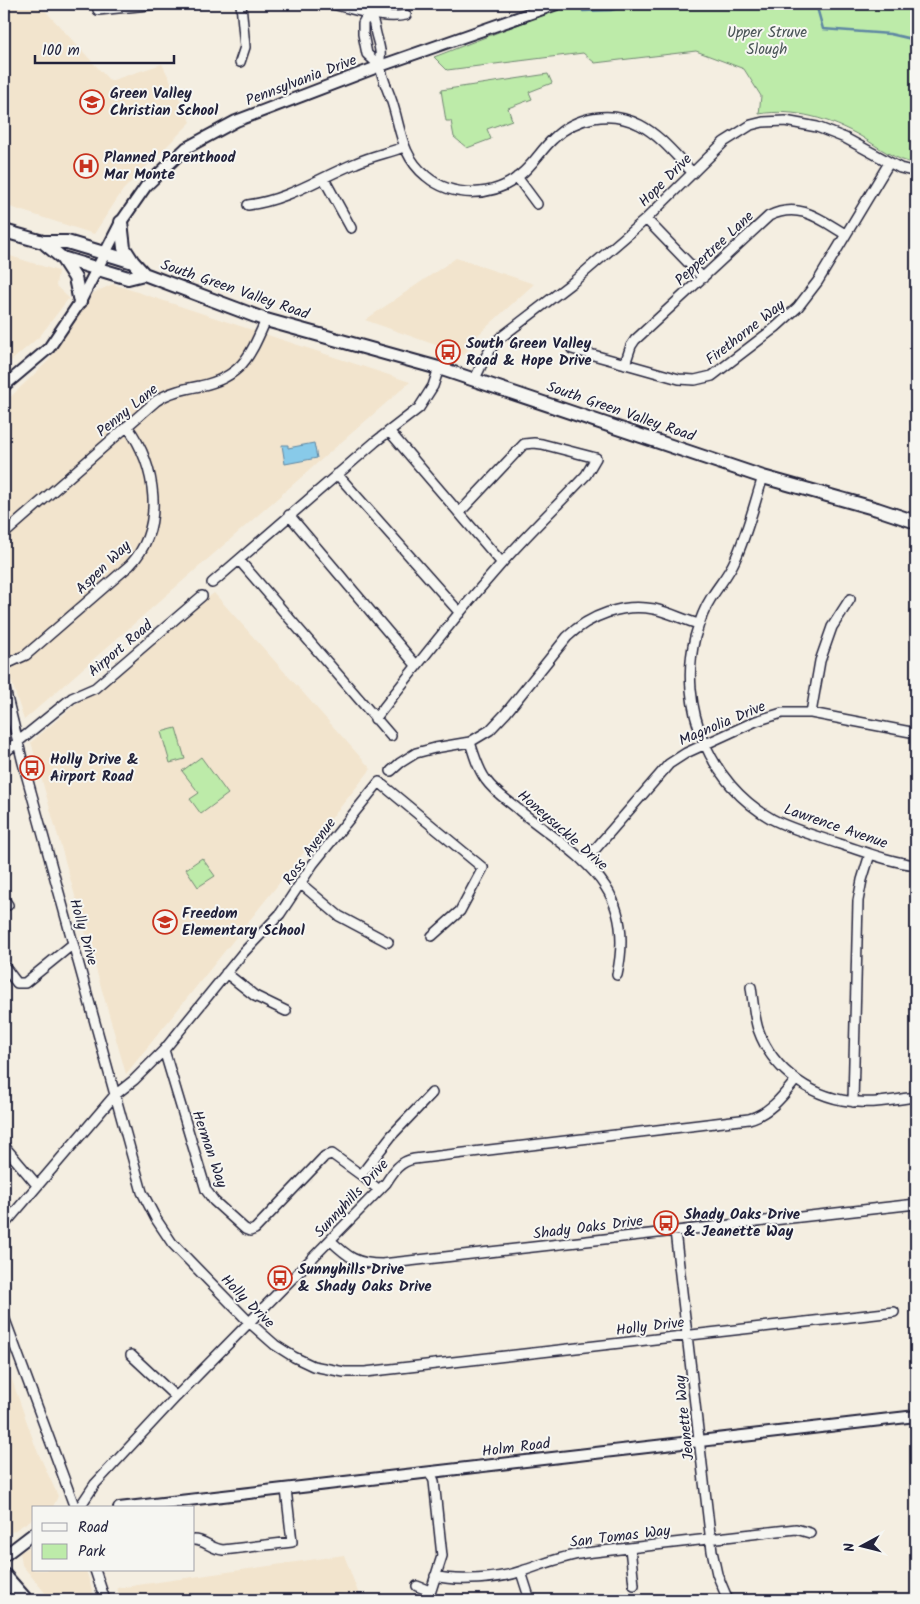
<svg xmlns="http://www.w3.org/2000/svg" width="920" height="1604" font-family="Kalam,sans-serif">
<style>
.built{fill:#f2e4cd}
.green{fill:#bdeba9;stroke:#708672}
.water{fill:#88cae9;stroke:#5f87a3}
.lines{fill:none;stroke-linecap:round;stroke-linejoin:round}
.stream{stroke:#5f87a3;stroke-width:2.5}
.minor-casing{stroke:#22223b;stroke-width:12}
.tertiary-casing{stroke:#22223b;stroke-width:14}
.secondary-casing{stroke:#22223b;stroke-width:16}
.primary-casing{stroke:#22223b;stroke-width:18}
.minor{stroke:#f6f6f2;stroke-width:9}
.tertiary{stroke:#f6f6f2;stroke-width:10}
.secondary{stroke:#f6f6f2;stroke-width:12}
.primary{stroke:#f6f6f2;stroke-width:14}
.labels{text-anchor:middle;stroke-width:4;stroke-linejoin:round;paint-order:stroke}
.park-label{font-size:15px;fill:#495456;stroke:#f6f6f2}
.street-label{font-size:15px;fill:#22223b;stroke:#f6f6f2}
.poi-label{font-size:15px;font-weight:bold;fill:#22223b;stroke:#f6f6f2;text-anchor:start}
</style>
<rect width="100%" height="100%" fill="#f4eee1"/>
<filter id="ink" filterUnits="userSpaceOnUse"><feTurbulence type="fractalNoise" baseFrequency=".02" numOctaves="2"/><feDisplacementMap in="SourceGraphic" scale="10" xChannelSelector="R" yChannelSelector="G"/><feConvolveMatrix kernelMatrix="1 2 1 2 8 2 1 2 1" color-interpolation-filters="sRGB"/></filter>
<g filter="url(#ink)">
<path class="built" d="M4,4h35l71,77 52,-17 29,58 -68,68 -29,44 -90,-29z
M4,254l54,17 -2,15 13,12 -29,38 -36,31z
M456,258l78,26 -55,50 -15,21 -99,-35z
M113,284l297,98 -386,338 -20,-62v-255l45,-43 42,-66z
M214,593l157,176 -245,305 -95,-332 64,-54z
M4,1357l32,91 22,48 -5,11 -19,1v10l-30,19z
M34,1545v25h52l9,30h-44l-29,-35 -2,-13z
M344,1555l17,45h-240l-4,-12z"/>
<path class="green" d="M571,4h345v160c-20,-4 -37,-16 -54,-27 -31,-18 -68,-29 -103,-23l2,-18 -17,-27 -48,-18 -101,12 -12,-10 -136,17 -13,-13z
M548,74l4,9 -23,9 3,7 -24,9 4,12 -25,9 4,10 -24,9 -13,-11 -3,-16h-5l-5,-31z
M176,728l9,31 -15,4 -9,-31z
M201,757l27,37 -27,20 -11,-15 9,-6 -17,-22z
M202,858l13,18 -17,11 -12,-18z"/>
<path class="water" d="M314,443l3,15 -32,6 -3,-19h6v3z"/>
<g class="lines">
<path class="stream" d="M723,4l18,4 3,-4
M816,4l7,25 67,5 26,6
M583,11l28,-1 24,-6h15"/>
<g class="minor-casing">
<path id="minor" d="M332,4c23,5 50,16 74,11
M98,10l61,-6
M369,12l-6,11v11l4,20 13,12
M368,16c2,2 4,3 5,6 1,1 1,5 2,7 1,7 4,14 5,22 1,5 -1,10 0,15 2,12 8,24 12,36 9,27 9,54 34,74 26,22 68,22 94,-1 13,-10 21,-25 33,-36 23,-23 58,-29 87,-14 21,11 37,32 53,48
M240,62l5,-15 -4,-43
M517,177l20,27
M324,179l27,49
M248,205c40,-5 71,-27 108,-42 15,-7 32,-10 48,-16
M646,219l57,59
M572,349l107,30 16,1 17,-4 64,-49 22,-20 20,-26 71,-118
M625,364l6,-18 4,-6 134,-124c30,-15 51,3 76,18
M475,379c7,-16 13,-29 25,-41l73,-56 73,-63 78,-77 27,-17 12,-3 22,-1 32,6 28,11 55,30 16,4
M389,431l113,132
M337,474l123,139
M763,477c-9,28 -16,57 -28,83 -6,14 -16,25 -24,38 -8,12 -12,25 -16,39 -17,69 14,147 77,182 21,11 45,17 68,25 25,8 50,18 76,21
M289,515l127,150
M4,534l152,-133c13,-9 28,-12 44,-15 42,-9 50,-30 66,-66
M239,560l152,176
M212,583l163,-141 44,-34 14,-22 6,-18
M4,665l22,-10 104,-90c36,-38 26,-99 -3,-139
M4,685l19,78 119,429 14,27 16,24 78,80 25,22 19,12 19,9 31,6h21l529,-60
M811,713l9,-52 12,-34 18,-28
M375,719c41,-53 82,-105 126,-155 27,-31 57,-59 85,-89l10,-17 -54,-14 -8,-1 -10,1 -65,69
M470,742c4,13 8,27 16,38 9,13 23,21 34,31 61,48 117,75 97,164
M4,753l68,-55 23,-10 107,-92
M391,771l9,-8 16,-10 19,-5 35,-6 20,-12 16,-17 61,-76c23,-22 56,-34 87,-28 15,3 30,11 45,15
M584,862l85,-98 17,-11 70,-32 26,-8h29l105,20
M300,883l39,33 49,26
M4,899l4,6
M4,966l13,17h8l48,-39
M226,973l29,23 31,15
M751,987c2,14 3,29 7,42 15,43 57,71 101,73 19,2 38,-3 57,-5
M164,1050l78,-96 38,-40 33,-50 66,-82 104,86 -23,43 -28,25
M853,1102l5,-201 4,-21 8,-26
M4,1146l33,39
M361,1175l31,-40 40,-42
M4,1225l111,-130 19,-15 30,-30 42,140 8,11 31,28 5,2 5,-2 70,-73 7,-2 29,21 18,15
M675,1231l37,320 5,23 11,26
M330,1240c18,17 26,24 52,24l534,-60
M4,1317l71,191
M131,1355l45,42
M79,1508l16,-24 81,-87 210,-214c7,-11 14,-22 28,-24l335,-40c21,-6 33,-22 47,-39
M194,1540c11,0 17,9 29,10l69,-8 -6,-53
M630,1548l4,37
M95,1570l10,30
M521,1572l9,28
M435,1576c22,6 65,3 87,-5 22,-7 41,-15 63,-18l211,-24 14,4
M417,1586l13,5
M428,1600l14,-44 -8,-75 -4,-9"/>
</g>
<g class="tertiary-casing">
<path id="tertiary" d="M4,386l45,-38 31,-46 41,-80 25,-36 40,-38 50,-27 144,-55 177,-62
M119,1508l797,-92
M4,1556l30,-23"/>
</g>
<g class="secondary-casing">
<path id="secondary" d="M121,222l3,26 9,14
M4,231l39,11h24l50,15 16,5 11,12 122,46 176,49 321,108 114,32 39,13
M43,242l19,16 66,20 16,-4
M62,258l13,20 5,24"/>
</g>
<g class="primary-casing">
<path id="primary" d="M4,1576l21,24"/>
</g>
<use href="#minor" class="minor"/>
<use href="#tertiary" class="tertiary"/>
<use href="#secondary" class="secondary"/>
<use href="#primary" class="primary"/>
</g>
</g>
<defs>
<g id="school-ring" transform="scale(1.25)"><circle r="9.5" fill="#f6f6f2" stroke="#c8321e" stroke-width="1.5"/><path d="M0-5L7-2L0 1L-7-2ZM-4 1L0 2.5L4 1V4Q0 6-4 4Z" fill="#c8321e"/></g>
<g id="hospital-ring" transform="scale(1.25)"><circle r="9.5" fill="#f6f6f2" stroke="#c8321e" stroke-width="1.5"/><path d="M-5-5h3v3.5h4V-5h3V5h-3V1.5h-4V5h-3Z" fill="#c8321e"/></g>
<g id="bus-ring" transform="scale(1.25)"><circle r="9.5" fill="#f6f6f2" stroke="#c8321e" stroke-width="1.5"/><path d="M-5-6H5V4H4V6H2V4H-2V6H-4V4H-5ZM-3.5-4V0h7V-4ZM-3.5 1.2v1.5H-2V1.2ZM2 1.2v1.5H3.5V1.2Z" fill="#c8321e"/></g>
</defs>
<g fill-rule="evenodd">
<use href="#school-ring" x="92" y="102"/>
<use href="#hospital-ring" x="86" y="166"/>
<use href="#bus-ring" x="448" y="352"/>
<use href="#bus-ring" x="32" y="768"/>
<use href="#school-ring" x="165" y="922"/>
<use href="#bus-ring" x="666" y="1223"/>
<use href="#bus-ring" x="280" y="1278"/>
</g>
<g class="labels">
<g class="park-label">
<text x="767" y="37">Upper Struve<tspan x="767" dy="17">Slough</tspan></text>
</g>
<g class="street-label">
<text transform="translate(301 80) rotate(-21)" y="5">Pennsylvania Drive</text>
<text transform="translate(665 180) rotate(-45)" y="5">Hope Drive</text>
<text transform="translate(714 248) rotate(-43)" y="5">Peppertree Lane</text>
<text transform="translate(235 289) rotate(19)" y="5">South Green Valley Road</text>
<text transform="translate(745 332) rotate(-38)" y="5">Firethorne Way</text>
<text transform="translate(127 410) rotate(-39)" y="5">Penny Lane</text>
<text transform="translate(621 411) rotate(19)" y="5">South Green Valley Road</text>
<text transform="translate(103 567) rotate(-44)" y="5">Aspen Way</text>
<text transform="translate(120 648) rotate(-40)" y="5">Airport Road</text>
<text transform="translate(722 723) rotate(-23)" y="5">Magnolia Drive</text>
<text transform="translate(836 826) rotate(19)" y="5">Lawrence Avenue</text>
<text transform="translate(563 830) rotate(41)" y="5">Honeysuckle Drive</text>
<text transform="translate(309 851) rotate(-54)" y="5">Ross Avenue</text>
<text transform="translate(84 932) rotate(74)" y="5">Holly Drive</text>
<text transform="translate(210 1149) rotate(71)" y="5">Herman Way</text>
<text transform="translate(351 1198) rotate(-47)" y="5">Sunnyhills Drive</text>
<text transform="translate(588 1227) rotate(-7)" y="5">Shady Oaks Drive</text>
<text transform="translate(248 1301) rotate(45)" y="5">Holly Drive</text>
<text transform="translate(650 1326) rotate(-7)" y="5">Holly Drive</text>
<text transform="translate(684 1418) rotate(-96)" y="5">Jeanette Way</text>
<text transform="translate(516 1447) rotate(-7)" y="5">Holm Road</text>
<text transform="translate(620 1536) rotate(-7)" y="5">San Tomas Way</text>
</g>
<g class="poi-label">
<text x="110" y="98">Green Valley<tspan x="110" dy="17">Christian School</tspan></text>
<text x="104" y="162">Planned Parenthood<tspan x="104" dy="17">Mar Monte</tspan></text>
<text x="466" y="348">South Green Valley<tspan x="466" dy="17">Road &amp; Hope Drive</tspan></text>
<text x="50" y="764">Holly Drive &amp;<tspan x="50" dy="17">Airport Road</tspan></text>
<text x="182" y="918">Freedom<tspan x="182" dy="17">Elementary School</tspan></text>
<text x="684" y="1219">Shady Oaks Drive<tspan x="684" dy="17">&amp; Jeanette Way</tspan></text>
<text x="298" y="1274">Sunnyhills Drive<tspan x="298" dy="17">&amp; Shady Oaks Drive</tspan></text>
</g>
</g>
<rect width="920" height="1604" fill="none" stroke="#f6f6f2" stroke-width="20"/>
<rect x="10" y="10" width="900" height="1584" fill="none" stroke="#22223b" stroke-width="2" filter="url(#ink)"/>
<rect x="32" y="1506" width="162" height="65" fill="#f6f6f2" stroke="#a1a1a9"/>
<rect x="42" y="1523" width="25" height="8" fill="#f6f6f2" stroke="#a1a1a9"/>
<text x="78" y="1532" font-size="15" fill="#22223b">Road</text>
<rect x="42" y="1544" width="25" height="15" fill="#bdeba9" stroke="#a1a1a9"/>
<text x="78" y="1556" font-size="15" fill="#22223b">Park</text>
<g transform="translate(862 1546) rotate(263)" stroke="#f6f6f2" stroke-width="4" paint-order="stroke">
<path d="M0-4L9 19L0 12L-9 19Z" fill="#22223b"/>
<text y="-8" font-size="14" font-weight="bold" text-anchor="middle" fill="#22223b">N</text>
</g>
<path d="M35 55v8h139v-8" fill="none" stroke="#22223b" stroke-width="2.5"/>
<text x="42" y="55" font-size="15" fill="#22223b" stroke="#f6f6f2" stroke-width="4" paint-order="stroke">100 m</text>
</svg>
